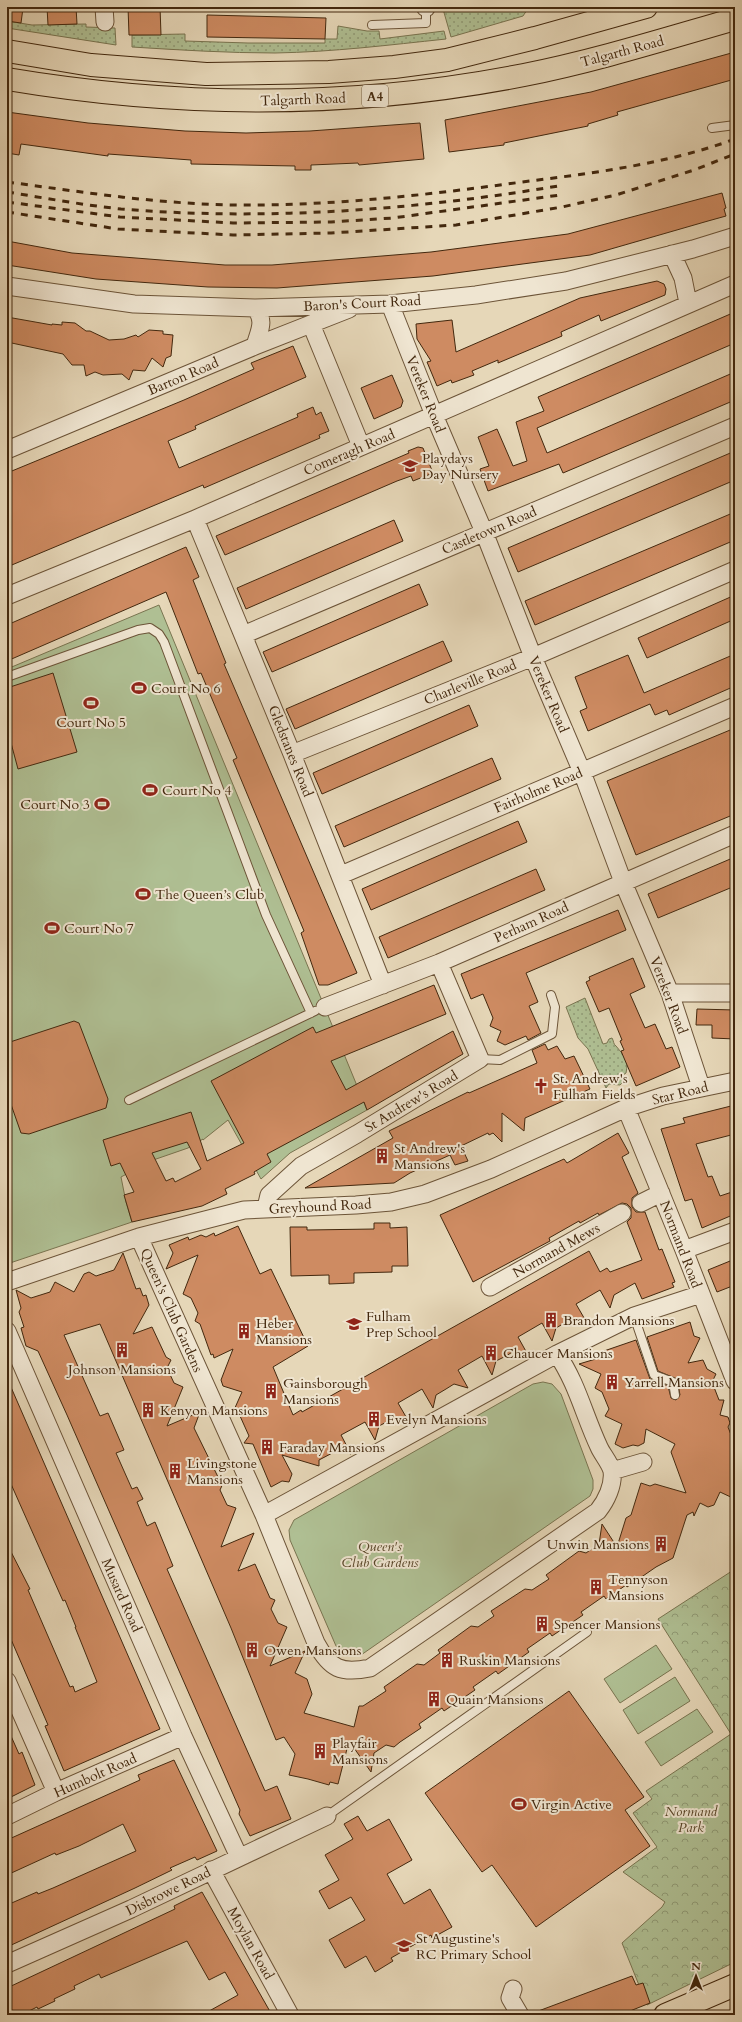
<svg xmlns="http://www.w3.org/2000/svg" width="742" height="2022" font-family="Cardo,serif">
<style>
.grass{fill:url(#grass-dots);stroke:#797450}
.forest{fill:url(#forest-crowns);stroke:#797450}
.garden{fill:#afbf93;stroke:#797450}
.building{fill:#ce8b62;stroke:#43280e;fill-rule:evenodd}
.lines{fill:none;stroke-linecap:round;stroke-linejoin:round}
.service-casing{stroke:#6c5438;stroke-width:10}
.minor-casing{stroke:#6c5438;stroke-width:19}
.primary-casing{stroke:#43280e;stroke-width:24}
.trunk-casing{stroke:#43280e;stroke-width:24}
.service{stroke:#efe5d1;stroke-width:8}
.minor{stroke:#efe5d1;stroke-width:17}
.primary{stroke:#e6d7b8;stroke-width:22}
.trunk{stroke:#e6d7b8;stroke-width:22}
.rail{stroke:#43280e;stroke-width:3;stroke-dasharray:7 7;stroke-linecap:butt}
.labels{text-anchor:middle;stroke-width:4;stroke-linejoin:round;paint-order:stroke}
.shield{fill:#efe5d1;stroke:#776148;stroke-width:1}
.shield-label{font-size:13px;font-weight:bold;fill:#43280e}
.street-label{font-size:14px;fill:#43280e;stroke:#efe5d1}
.poi-label{font-size:14px;fill:#43280e;stroke:#efe5d1;text-anchor:start}
.park-label{font-size:14px;font-style:italic;fill:#594629;stroke:#efe5d1}
</style>
<defs>
<pattern id="grass-dots" width="8" height="8" patternUnits="userSpaceOnUse"><rect width="8" height="8" fill="#afbf93"/><path d="M2 2h.1M6 6h.1" fill="none" stroke="#909b76" stroke-width="1.8" stroke-linecap="round"/></pattern>
<pattern id="forest-crowns" width="20" height="18" patternUnits="userSpaceOnUse"><rect width="20" height="18" fill="#afbf93"/><path d="M2 6a3 3 0 1 1 6 0M12 15a3 3 0 1 1 6 0" fill="none" stroke="#909b76"/></pattern>
</defs>
<rect width="100%" height="100%" fill="#e6d7b8"/>
<filter id="stains"><feTurbulence type="fractalNoise" baseFrequency=".005" numOctaves="4"/><feColorMatrix values="0 0 0 0 .2 0 0 0 0 .09 0 0 0 0 .02 0 0 0 .5 -.17"/></filter>
<radialGradient id="worn" r=".72"><stop offset=".6" stop-color="#630" stop-opacity="0"/><stop offset="1" stop-color="#630" stop-opacity=".3"/></radialGradient>
<path class="grass" d="M450,7h79l-6,9 -72,21 -8,-28z
M7,21l25,4 54,-1v3l29,1 1,17 -109,-17z
M338,26l29,5h12l1,8 64,-8 2,8c-57,6 -113,13 -171,14 -47,0 -95,-3 -143,-6v-12l53,-1v7l63,2h77v-4h12z
M585,998l18,46 4,-1 2,-4 3,-1c2,3 1,6 4,8 9,11 13,13 10,27l-3,2v7l-3,3 -11,-1 -3,4 -18,-39 -10,-11 -12,-31z"/>
<path class="forest" d="M735,1569v393l-88,43 -25,-62 40,-36 3,-5 -42,-30 34,-25 -24,-34 19,-14 -6,-8 85,-57 -73,-115z"/>
<path class="garden" d="M159,605l208,505 -77,43 -29,26 -33,-59 -25,20v-1l-15,9 -55,19 1,3 -13,7 5,25 6,20 -125,42v-595z
M543,1382l9,2 9,10 32,86v9l-3,7 -229,159c-11,3 -18,0 -25,-9l-46,-106 -1,-10 5,-10 239,-136z
M656,1645l16,24 -52,34 -16,-24z
M675,1677l15,24 -52,33 -15,-24z
M697,1709l16,23 -52,34 -16,-24z"/>
<path class="building" d="M7,7l16,1 -2,15 -14,-2z
M47,7h29l1,17 -29,1z
M128,7h32l1,28h-32z
M207,15l119,3 -1,21 -118,-2z
M735,52v27l-118,33 1,3 -30,9v2l-84,17v2l-55,7 -4,-32 146,-28z
M7,112l81,11 97,8 61,2 64,-2 110,-8 4,36 -65,6 -1,-2 -47,2v5h-16v-4l-104,-2v-4l-83,-6v2l-87,-12 -2,11 -12,-2z
M722,193l4,15 -2,1 2,7 -18,5 -118,34 -157,21 -156,12 -69,-1 -112,-8 -89,-14v-24l65,12 153,12h47l159,-13 137,-18z
M657,281l7,3 2,5 -1,6 -64,26 -2,-6 -38,17 1,4 -64,27v-3l-26,11 2,4 -22,8 -1,-3 -14,6 -10,-24 4,-1 -14,-22 -1,-15 36,-4 4,32 124,-54z
M735,312v31l-198,85 10,25 188,-81v28l-172,73 -4,-9 -71,27 -8,-22 9,-3 -11,-29 19,-8 16,37 14,-5 -11,-39 28,-11 -6,-14z
M7,317l45,8v-1l10,1v-3l13,1 11,8h4l19,9 15,-1 12,-4 2,2 11,-7 14,1v3l10,1 -2,21 -5,2 -3,9 -11,-9 -7,13 -12,-1 -4,10 -7,-6 -19,1 -8,-3 -9,4 -2,-11h-12l-9,-11 -56,-12z
M293,346l13,31 -111,49 1,3 -28,12 11,27 119,-51 -1,-3 16,-7 3,8 5,-3 8,19 -10,4 1,3 -116,50 -1,-3 -196,82v-94l177,-73 70,-31 -3,-6z
M392,375l11,26 -2,6 -27,12 -13,-31z
M418,447l5,1 10,25 -20,8 -2,-5 -14,5 -172,74 -9,-19 193,-83 -1,-2z
M735,451v29l-217,92 -10,-24z
M735,512v28l-200,85 -10,-24z
M394,520l9,21 -157,68 -9,-21z
M186,547l13,30 -6,3 33,83 -2,1 133,309 -29,12h-9l-18,-52 3,-2 -71,-171 4,-2 -36,-85 -3,1 -32,-82 -159,69v-36z
M419,584l9,21 -156,67 -9,-20z
M735,595v24l-88,39 -9,-20z
M443,641l9,20 -157,68 -9,-20z
M735,654v32l-66,29 -2,-5 -12,5 -5,-11 -62,27 -8,-20 7,-3 -12,-31 53,-22 16,38z
M53,673l24,79 -59,17 -11,-41v-40z
M469,705l9,21 -156,68 -9,-21z
M735,728v86l-99,41 -29,-74z
M492,758l9,21 -157,68 -9,-21z
M518,821l9,21 -156,68 -9,-21z
M735,857v29l-77,32 -10,-24z
M536,869l9,21 -157,68 -9,-21z
M618,910l8,20 -100,43 12,29 -9,4 12,27 -13,7 -2,-4 -21,9 -8,-4 4,-10 -11,-5 3,-8 -10,-24 -12,5 -10,-25z
M633,958l12,29 -15,7 15,34 10,-4 11,25 6,-2 8,20 -44,19 -15,-35 3,-1 -4,-9 2,-1 -13,-32 -10,4 -13,-30 4,-2 -1,-3z
M434,985l12,29 -115,47 15,29 107,-59 10,23 -96,56 -3,-8 -97,52 4,8 -17,10 1,2 -30,15 2,5 -25,12 -70,16 -8,-27 10,-3 -14,-29 -9,3 -8,-26 88,-28 16,49 37,-18 -33,-62 102,-54 3,6zM187,1142l14,27 -26,13 -2,-4 -7,3 -14,-28z
M697,1009l38,1v29l-23,-1v-13h-16z
M74,1021l5,2 29,76 -2,9 -77,26 -8,-1 -14,-40v-50z
M545,1044l3,6 9,-4 8,13 9,-3 16,33 -65,29 -1,13 -22,-18v29l-9,-9 -4,2 -1,-2 -27,13 7,15 -13,4 -5,-10 -40,18 -16,10 -89,5 88,-50 -4,-7 79,-39 1,1 68,-30 -5,-13z
M735,1105v29l-39,10 12,33 4,-1 8,20 15,-5v23l-33,14 -10,-29 -7,2 -24,-72 24,-6 -2,-5z
M618,1133l11,20 -7,4 16,36 -6,5v9l4,5h9l14,38 3,-1 13,33 -3,1 2,4 -32,12 -7,-16 -21,12 -4,13 -10,-18 -24,14 11,19 -14,-5 -17,10 -4,13 -10,-18 -24,14 10,18 -14,-4 -8,5 -10,5 -4,14 -10,-19 -24,14 10,18 -14,-4 -8,5 -10,6 -3,13 -11,-19 -24,14 11,19 -15,-4 -15,8 -4,14 -10,-18 -24,13 10,19 -13,-4 -19,10v6l-37,-11 10,19 -3,8 -7,-1 -11,6 -18,-43 -9,-1 5,-7 -9,-20 -4,-1 -2,-5 8,-18 -19,-6 -2,-6 12,-31 -19,9 -1,-4 -2,1 -11,-31 -5,-3 3,-8 -7,-15 -8,-4 15,-39 -32,14 7,-16 -4,-8 19,-8 1,3 12,-5 5,2 8,-4 1,3 23,-10 22,48 11,-5 37,77 -35,21 20,48 8,-5 1,2 287,-161 11,21 7,-4 3,4 32,-12 -15,-38 4,-4v-10l-4,-4 -5,-1 -23,12 -1,-2 -18,10 -1,-2 -30,17 1,3 -77,41 -33,-67 124,-56 3,4z
M374,1223h16v5l17,-1 1,39h-16v6l-38,1v10l-25,1v-9l-38,1 -1,-49h17v3l67,-1z
M123,1253l13,36 4,-1 3,8 3,-1 3,10 -16,29 19,-7 14,30 5,3 -4,8 7,15 9,4 -16,39 33,-14 -6,16 25,51 5,2 -4,9 7,15 9,3 -15,39 33,-14 -16,38 17,-7 15,34 5,2 -4,9 7,14 9,4 -17,39 35,-15 -10,22 12,6 5,15 -8,19 50,14 5,-21h4l23,-15 -2,-4 33,-23 7,1 16,-12 -2,-3 33,-24 7,1 16,-11 -3,-5 34,-22 7,1 17,-11 -3,-4 33,-24 7,2 13,-9 3,-20 15,23 9,-29 5,-3 10,-32 9,3 5,-2 31,9 -15,-41 4,-8 -29,-15 -2,14 -6,3 -5,-1 -10,3 -8,-4 7,-20 -17,-8 4,-7 -7,-17 -7,-4 6,-14 -22,-10 20,-6 2,-6 35,-12 14,39 18,7 3,12 5,2 4,-5 -3,-16 -19,-8 -11,-34 43,-15 4,14 6,2 -12,25 15,-3 4,9 9,5 -4,8 7,18h5l-4,15 8,2 2,6 -2,4 7,18v54l-15,-7 -6,13 -6,2 -8,-4 -6,13 -1,-4 -6,3 -14,43 -17,9 -29,20 -1,-2 -20,14 -2,-3 -23,16 2,3 -31,21 -2,-3 -23,16 2,3 -31,22 -2,-3 -23,16 2,3 -31,21 -2,-3 -23,16 2,4 -21,14 -6,5 -8,-2 -12,8 -3,19 -22,-31 -11,43 -8,-2 -1,3 -21,-6 -19,-4 6,-21 -11,-17 -8,3 -45,-112 -131,-304 -36,11 36,81 8,-3 16,37 -8,3 16,36 5,-2 6,12 -6,3 10,24 8,-4 18,44 -6,3 98,222 12,-5 14,33 -41,17 -11,-22 1,-4 -173,-395 -29,-64 -12,-5 -5,-18 3,-1 -5,-15 2,-4 -5,-18 15,8 19,-6 5,-10 19,10 10,-18 5,-2 7,4 18,-6z
M735,1259v26l-18,7 -9,-22z
M7,1378l153,351 -96,42 -19,-45 3,-1 -41,-95v-86l23,45 -2,1 42,97 3,-1 2,6 22,-10 -22,-55h1l-11,-27 -2,1 -56,-126z
M569,1691l75,106 -19,13 25,36 -114,81 -44,-62 -10,7 -57,-79z
M7,1727l12,27 3,-2 13,33 -28,14z
M174,1760l43,91 -20,9 -2,-3 -25,11 2,2 -37,18 -128,59v-42l30,-13 1,2 15,-6 83,-37 -13,-27 -44,22 -23,9 -1,-2 -48,22v-35l133,-60 -2,-5z
M358,1816l9,15 22,-12 23,41 -25,14 17,30 26,-15 22,38 -20,11 -1,-3 -40,23 2,3 -18,11 -9,-16 -21,12 -16,-28 36,-20 -14,-23 -22,12 -10,-18 20,-11 -14,-25 28,-16 -9,-15z
M202,1892l70,123h-70l36,-20 -13,-23 -16,8 -22,-39 -86,37 -2,-4 -25,12 1,3 -21,10 1,2 -17,8 -1,-2 -16,8h-7l-3,-7 -4,2v-22l168,-79 -1,-3z
M632,1976l4,9 7,-2 7,20 -30,12h-87v-2z"/>
<g class="lines">
<g class="service-casing">
<path id="service" d="M372,25l54,-2v-15
M712,128l23,-3
M7,677l131,-47 12,-2 9,6 5,8 102,273 45,98
M480,1059l20,1 52,-26 3,-27 -4,-12
M129,1100l186,-89
M634,1316l20,59 19,7 2,13
M327,1816l260,-184"/>
</g>
<g class="minor-casing">
<path id="minor" d="M104,7l1,15
M425,7l1,1
M672,254l11,24 5,25
M7,286l127,18 121,4 135,-4 86,-9 90,-14 127,-32 42,-13
M390,304l44,111 50,117 49,125 49,115 41,110 47,111 31,94
M255,308c11,13 4,23 0,38
M311,324l50,122
M7,450l248,-104 94,-37
M195,519l97,235 91,231
M7,596l188,-77 540,-235
M243,635l492,-209
M292,754l241,-97 202,-87
M341,875l394,-169
M670,993h65
M325,1007l114,-44 296,-129
M626,1108l58,142 51,131
M641,1203l20,-10
M266,1208l3,-13 32,-29 56,-32 123,-75 -41,-96
M139,1237l125,278 52,128c14,26 25,31 54,25l228,-157c8,-10 16,-26 14,-40 -2,-8 -10,-17 -13,-24 -15,-32 -22,-64 -42,-93l77,-38 67,-22
M684,1250l51,-19
M7,1282l132,-45 105,-27 112,-5 35,-3 34,-8 66,-25 135,-61 37,-12 72,-15
M490,1287l132,-74
M7,1331l176,405 56,121
M612,1471l31,-9
M264,1515l293,-161
M7,1681l49,111
M7,1816l49,-24 127,-56
M211,1870l79,145
M7,1964l124,-55 196,-93
M513,1989l-3,9 10,17"/>
</g>
<g class="primary-casing">
<path id="primary" d="M665,2015l70,-30"/>
</g>
<g class="trunk-casing">
<path id="trunk" d="M7,51l84,14 115,9 123,-2 65,-5 53,-7 88,-22 111,-31
M7,79c173,29 344,30 517,-4 71,-14 141,-36 211,-56"/>
</g>
<use href="#service" class="service"/>
<use href="#minor" class="minor"/>
<use href="#primary" class="primary"/>
<use href="#trunk" class="trunk"/>
<path class="rail" d="M7,182c76,10 151,22 228,23 96,1 192,-10 287,-23 72,-9 145,-18 213,-43
M7,192c38,6 76,13 114,17 146,12 293,1 437,-23
M7,202l113,15 113,6 98,-1 62,-4 167,-23
M7,212l111,17 115,6 98,-2 125,-8 106,-18 54,-12 78,-25 41,-16"/>
</g>
<defs>
<g id="school-bare" transform="scale(1.2)"><path d="M0-5L7-2L0 1L-7-2ZM-4 1L0 2.5L4 1V4Q0 6-4 4Z" fill="#8f2418" stroke="#efe5d1" stroke-width="2.5" paint-order="stroke"/></g>
<g id="stadium-bare" transform="scale(1.2)"><path d="M0-5a6.5 5 0 1 0 0 10a6.5 5 0 1 0 0-10ZM-3.5-1.8h7v3.6h-7Z" fill="#8f2418" stroke="#efe5d1" stroke-width="2.5" paint-order="stroke"/></g>
<g id="church-bare" transform="scale(1.2)"><path d="M-1.2-6h2.4v3.5h3.3v2.4h-3.3V6h-2.4V-.1h-3.3v-2.4h3.3Z" fill="#8f2418" stroke="#efe5d1" stroke-width="2.5" paint-order="stroke"/></g>
<g id="building-bare" transform="scale(1.2)"><path d="M-4-6H4V6H1V3H-1V6H-4ZM-2.5-4.3h1.7v1.8h-1.7ZM.8-4.3h1.7v1.8H.8ZM-2.5-1h1.7V.8h-1.7ZM.8-1h1.7V.8H.8Z" fill="#8f2418" stroke="#efe5d1" stroke-width="2.5" paint-order="stroke"/></g>
</defs>
<g fill-rule="evenodd">
<use href="#school-bare" x="410" y="466"/>
<use href="#stadium-bare" x="139" y="688"/>
<use href="#stadium-bare" x="91" y="703"/>
<use href="#stadium-bare" x="150" y="790"/>
<use href="#stadium-bare" x="102" y="804"/>
<use href="#stadium-bare" x="143" y="894"/>
<use href="#stadium-bare" x="52" y="928"/>
<use href="#church-bare" x="541" y="1086"/>
<use href="#building-bare" x="382" y="1156"/>
<use href="#building-bare" x="551" y="1320"/>
<use href="#school-bare" x="354" y="1324"/>
<use href="#building-bare" x="244" y="1331"/>
<use href="#building-bare" x="122" y="1350"/>
<use href="#building-bare" x="491" y="1353"/>
<use href="#building-bare" x="612" y="1382"/>
<use href="#building-bare" x="271" y="1391"/>
<use href="#building-bare" x="148" y="1410"/>
<use href="#building-bare" x="374" y="1419"/>
<use href="#building-bare" x="267" y="1447"/>
<use href="#building-bare" x="175" y="1471"/>
<use href="#building-bare" x="661" y="1544"/>
<use href="#building-bare" x="596" y="1587"/>
<use href="#building-bare" x="542" y="1624"/>
<use href="#building-bare" x="252" y="1650"/>
<use href="#building-bare" x="447" y="1660"/>
<use href="#building-bare" x="434" y="1699"/>
<use href="#building-bare" x="320" y="1751"/>
<use href="#stadium-bare" x="519" y="1804"/>
<use href="#school-bare" x="404" y="1946"/>
</g>
<g class="labels">
<rect class="shield" x="362" y="85" width="26" height="22" rx="3"/>
<g class="shield-label">
<text x="375" y="101">A4</text>
</g>
<g class="street-label">
<text transform="translate(622 51) rotate(-15)" y="5">Talgarth Road</text>
<text transform="translate(303 99) rotate(-2)" y="5">Talgarth Road</text>
<text transform="translate(362 303) rotate(-3)" y="5">Baron's Court Road</text>
<text transform="translate(183 376) rotate(-23)" y="5">Barton Road</text>
<text transform="translate(426 394) rotate(68)" y="5">Vereker Road</text>
<text transform="translate(349 452) rotate(-23)" y="5">Comeragh Road</text>
<text transform="translate(489 530) rotate(-23)" y="5">Castletown Road</text>
<text transform="translate(470 682) rotate(-22)" y="5">Charleville Road</text>
<text transform="translate(549 694) rotate(67)" y="5">Vereker Road</text>
<text transform="translate(291 751) rotate(68)" y="5">Gledstanes Road</text>
<text transform="translate(538 790) rotate(-23)" y="5">Fairholme Road</text>
<text transform="translate(531 922) rotate(-24)" y="5">Perham Road</text>
<text transform="translate(669 995) rotate(69)" y="5">Vereker Road</text>
<text transform="translate(680 1093) rotate(-14)" y="5">Star Road</text>
<text transform="translate(411 1101) rotate(-31)" y="5">St Andrew's Road</text>
<text transform="translate(320 1206) rotate(-3)" y="5">Greyhound Road</text>
<text transform="translate(681 1244) rotate(69)" y="5">Normand Road</text>
<text transform="translate(556 1250) rotate(-29)" y="5">Normand Mews</text>
<text transform="translate(172 1310) rotate(66)" y="5">Queen's Club Gardens</text>
<text transform="translate(122 1595) rotate(66)" y="5">Musard Road</text>
<text transform="translate(95 1775) rotate(-24)" y="5">Humbolt Road</text>
<text transform="translate(168 1891) rotate(-26)" y="5">Disbrowe Road</text>
<text transform="translate(251 1943) rotate(61)" y="5">Moylan Road</text>
</g>
<g class="poi-label">
<text x="422" y="463">Playdays<tspan x="422" dy="16">Day Nursery</tspan></text>
<text x="151" y="693">Court No 6</text>
<text x="91" y="727" text-anchor="middle">Court No 5</text>
<text x="162" y="795">Court No 4</text>
<text x="90" y="809" text-anchor="end">Court No 3</text>
<text x="155" y="899">The Queen’s Club</text>
<text x="64" y="933">Court No 7</text>
<text x="553" y="1083">St. Andrew's<tspan x="553" dy="16">Fulham Fields</tspan></text>
<text x="394" y="1153">St Andrew's<tspan x="394" dy="16">Mansions</tspan></text>
<text x="366" y="1321">Fulham<tspan x="366" dy="16">Prep School</tspan></text>
<text x="563" y="1325">Brandon Mansions</text>
<text x="256" y="1328">Heber<tspan x="256" dy="16">Mansions</tspan></text>
<text x="503" y="1358">Chaucer Mansions</text>
<text x="122" y="1374" text-anchor="middle">Johnson Mansions</text>
<text x="624" y="1387">Yarrell Mansions</text>
<text x="283" y="1388">Gainsborough<tspan x="283" dy="16">Mansions</tspan></text>
<text x="160" y="1415">Kenyon Mansions</text>
<text x="386" y="1424">Evelyn Mansions</text>
<text x="279" y="1452">Faraday Mansions</text>
<text x="187" y="1468">Livingstone<tspan x="187" dy="16">Mansions</tspan></text>
<text x="649" y="1549" text-anchor="end">Unwin Mansions</text>
<text x="608" y="1584">Tennyson<tspan x="608" dy="16">Mansions</tspan></text>
<text x="554" y="1629">Spencer Mansions</text>
<text x="264" y="1655">Owen Mansions</text>
<text x="459" y="1665">Ruskin Mansions</text>
<text x="446" y="1704">Quain Mansions</text>
<text x="332" y="1748">Playfair<tspan x="332" dy="16">Mansions</tspan></text>
<text x="531" y="1809">Virgin Active</text>
<text x="416" y="1943">St Augustine's<tspan x="416" dy="16">RC Primary School</tspan></text>
</g>
<g class="park-label">
<text x="380" y="1551">Queen's<tspan x="380" dy="16">Club Gardens</tspan></text>
<text x="691" y="1816">Normand<tspan x="691" dy="16">Park</tspan></text>
</g>
</g>
<rect width="742" height="2022" fill="none" stroke="#e6d7b8" stroke-width="24"/>
<rect x="8" y="8" width="726" height="2006" fill="none" stroke="#43280e" stroke-width="2"/>
<rect x="12" y="12" width="718" height="1998" fill="none" stroke="#43280e"/>
<g transform="translate(696 1976)" stroke="#efe5d1" stroke-width="3" paint-order="stroke">
<path d="M0-3L7 15L0 10L-7 15Z" fill="#43280e"/>
<text y="-6" font-size="11" font-weight="bold" text-anchor="middle" fill="#43280e">N</text>
</g>
<rect width="100%" height="100%" filter="url(#stains)"/>
<rect width="100%" height="100%" fill="url(#worn)"/>
</svg>
